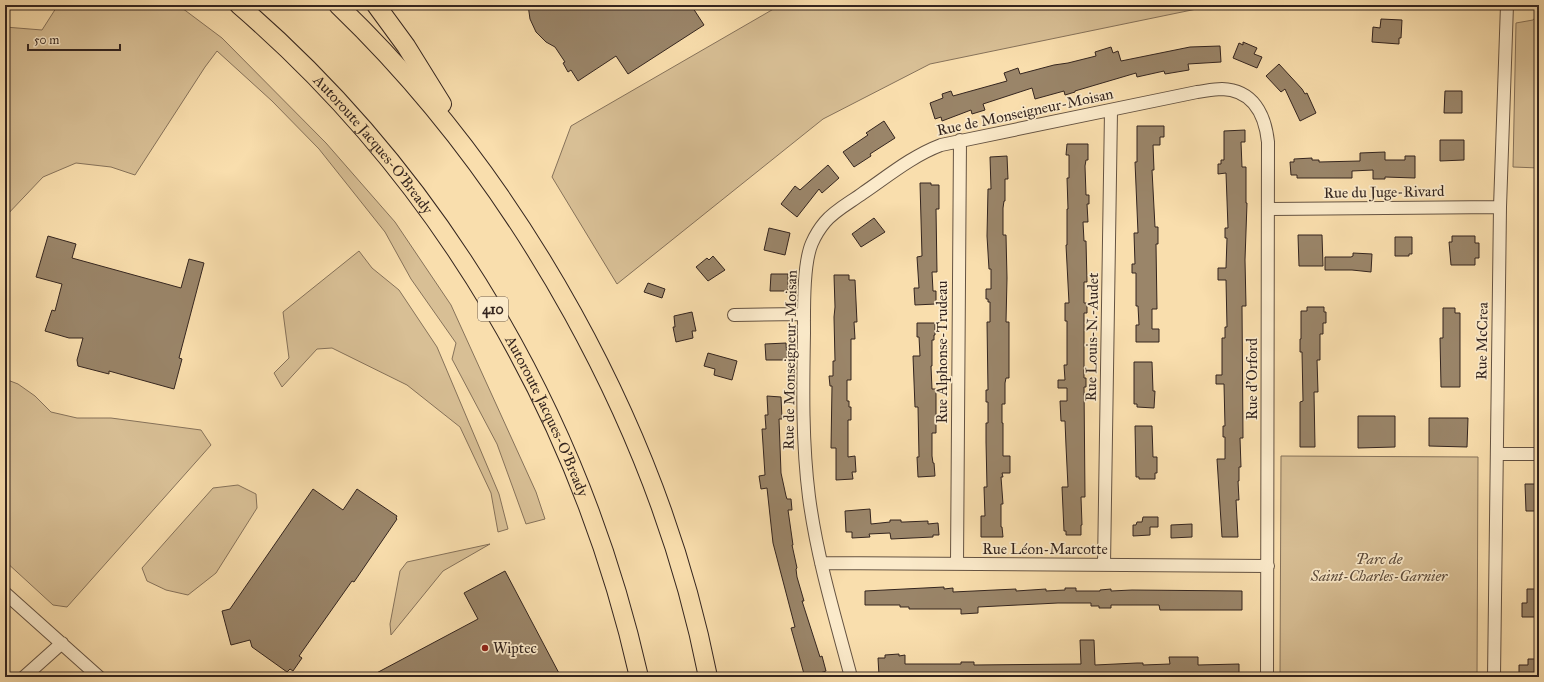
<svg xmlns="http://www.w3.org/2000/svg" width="1544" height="682" font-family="'IM FELL Great Primer',serif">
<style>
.green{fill:#d8bf95;stroke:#86725a}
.building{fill:#9a8569;stroke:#34251f}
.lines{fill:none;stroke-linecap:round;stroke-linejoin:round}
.minor-casing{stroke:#655342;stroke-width:14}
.highway-casing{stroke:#34251f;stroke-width:20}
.minor{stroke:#fbeaca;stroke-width:12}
.highway{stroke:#f9dead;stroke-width:18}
.poi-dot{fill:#8f2418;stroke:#fbeaca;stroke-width:1.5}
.labels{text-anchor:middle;stroke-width:3.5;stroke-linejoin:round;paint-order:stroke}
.shield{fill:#fbeaca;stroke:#706052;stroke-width:1}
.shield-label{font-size:14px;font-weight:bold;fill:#34251f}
.street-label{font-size:15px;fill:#34251f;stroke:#fbeaca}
.park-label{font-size:15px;font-style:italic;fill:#5d4c3c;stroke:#fbeaca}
.poi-label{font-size:15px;fill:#34251f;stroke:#fbeaca;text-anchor:start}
</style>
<rect width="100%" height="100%" fill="#f9dead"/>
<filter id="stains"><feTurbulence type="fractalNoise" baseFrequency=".005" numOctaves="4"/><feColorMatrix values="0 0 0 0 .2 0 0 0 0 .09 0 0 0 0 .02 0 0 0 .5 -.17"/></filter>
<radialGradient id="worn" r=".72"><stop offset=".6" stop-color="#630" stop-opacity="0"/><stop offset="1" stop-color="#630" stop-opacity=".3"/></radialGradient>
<path class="green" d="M58,5h120l44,33 104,105 69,79 56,83 85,187 9,27 -19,5 -29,-80 -45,-85 4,-16 -45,-64 -26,-47 -66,-83 -47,-48 -55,-50 -12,16 -70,108 -24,-8 -35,-4 -33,14 -38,40v-190l37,3z
M783,5h433l-286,59 -107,55 -206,165 -65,-107 19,-51 206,-119z
M1539,13v155l-26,-1 3,-144 17,-3z
M359,251l13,17 27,22 38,57 62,147 9,35 -10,3 -7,-39 -31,-66 -53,-42 -75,-37 -15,1 -35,38 -8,-14 15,-15 -6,-46z
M5,379l13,5 17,12 16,16 26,6h34l90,12 10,15 -144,162 -14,-2 -48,-44z
M1281,456l197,1 -1,220h-197z
M238,485l18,9 1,14 -41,65 -28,22 -22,-5 -19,-9 -5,-13 71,-80z
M490,544l-47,27 -52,64 -1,-11 10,-53 7,-9z"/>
<path class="building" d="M528,5h163l13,20 -76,49 -12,-18 -38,25 -7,-11 -3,2 -5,-9 2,-1 -10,-15 -9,-5 -10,-10 -6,-13z
M1381,19l21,1 -1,18h-2v6l-27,-2 1,-15 7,1z
M1243,42l14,6 -3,6 8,3 -5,11 -24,-10 6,-15 4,2z
M1220,46l1,16 -33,2 1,6 -24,4 -1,-3 -27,6 -1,-4 -61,18v1l-10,3 -1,-4 -29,8 -3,-11 -49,16 2,6 -13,4 -1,-4 -29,11 -1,-4 -6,2 -5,-16 13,-5 -1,-4 9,-3 2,5 54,-15 -3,-8 14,-5 2,6 34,-9 14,-2 28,-7 -1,-4 16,-5 2,6 5,-2 3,10 69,-14z
M1279,64l23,25 3,5 2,-1 9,20 -16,8 -15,-32 -4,3 -15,-16z
M1445,91h17v22h-18z
M884,121l11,17 -25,16 1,2 -17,11 -11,-15 25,-17 -2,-2z
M1137,126h27v11h-4v8h-7l1,25h-2l3,57h3v17h-2l1,65h-5v20h7v13h-23v-17h3l-1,-19h-2v-33h-4v-9h3l-1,-31h4l-3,-71h2z
M1245,130v12h-4l1,25h4v36h1l-2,57 1,46h-4l1,132h-3l1,29h-2v14h-1l1,19h-3l2,37h-16l-5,-78h8v-22h-2v-11h2l-1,-42h-8v-9h6v-37h3v-11h2l-1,-47h-8v-12h8l1,-30h-2v-10h3l-2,-55 -8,1v-10h3v-4h3v-29z
M1440,140h24v20l-24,1z
M1067,144h21v16h-2l-1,6 1,29h3v9h-2l1,18h-5l1,19h2l1,41h-3v21h3v10h-3v65h2v9h-2l1,110h-4l1,28h-1v10h-15v-4h-2l-2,-44h6l-2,-41 -1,-25h-4l-1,-20h7v-13h-9v-8h7l-1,-15h3v-44h-2v-18h4l-3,-58h1v-36h1l-1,-31h2v-23h-3z
M1385,152v8h20v-4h10v22l-30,-1v2h-12v-9l-21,1v7h-55v-3h-6l-1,-13h4v-3l18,-1v2h7v2l41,-1v-8z
M1007,156l1,23h-3v22h-1l-1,7v27h3l1,43 -1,44h3v56h-3l-1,5v21h-3v19h1v33h7v17h-8l1,4h-2l2,27h-2v23h1l1,10h-22v-21h4l-1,-29h3l-1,-45v-19h2v-21h-2v-12h2l-1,-68h3v-20h-2v-3h-2v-10h5v-20h-2l-2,-33 1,-47h3l-1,-32z
M828,165l11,13 -17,15 -3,-4 -22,28 -16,-13 14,-18 5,4z
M920,183h11v2h8v24h-3l1,63h-5l1,19h3v13l-21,1 -1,-17h5l-2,-31 5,-1z
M874,218l11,14 -24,15 -9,-13z
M769,228l21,5 -5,22 -21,-5z
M1298,235h24l1,31h-24z
M48,236l28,8 -4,14 109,30 8,-29 15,4 -25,95 3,1 -8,30 -65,-18v3l-31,-8 -1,-6 6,-22h-14l-24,-7 7,-21 3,1 7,-27 -26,-7z
M1452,236h23v7h4v15h-4v7h-24l-2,-23h3z
M1395,237h17v17h-3v2h-14z
M1353,253l19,1 -1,18 -19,-2h-27v-13h26l2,-1z
M713,256l12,14 -17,11 -12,-14 11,-9 2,2z
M771,274h17v17h-18z
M834,275h15v5h6l2,42h-3l1,17h-4v41h-4v21h2v6h2v13h-3v37l7,-1 1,16h-4l1,7 -17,1v-32h-5l1,-62h-2l-1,-10h4v-15h2l-1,-44 1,-10z
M648,283l17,6 -3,9 -18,-6z
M1307,307h17v5h2v11h-3v11h-3v26h-3l1,32h-4l1,55h-15v-45l3,-1 -1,-49h-2v-13h1v-28h6z
M1443,308h12v5h5v74h-19l-1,-49h3z
M692,312l4,19h-4l1,7 -17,4 -3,-15h2l-1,-11z
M917,323h18v12h-1v5h-2v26h-1l1,23h4v44h-4v23l1,7h1l1,13 -17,1 -1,-20h2l-1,-50h-3l-2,-51h7l-1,-19h-2z
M786,343l1,17h-21l-1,-16z
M708,353l29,8 -5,19 -18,-5 1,-6 -11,-3z
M1134,362h18l1,29h2l-1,17 -17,-1v-3h-3z
M767,396l14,1 1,22h-3l2,54 5,23 1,3h4l1,11h-4l5,35h-1l5,23 -1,1 1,8 7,24h-2l18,56 2,-1 4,15 -9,3 1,3h-11l-1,-4 -2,1 -3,-11 -10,-35 4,-1 -22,-84 -6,-55 -6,1 -2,-13 6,-1 -3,-46h4l-1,-14h3z
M1358,416h37v31l-37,1z
M1429,418h39l-1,29 -38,-1z
M1135,426h17l1,31h4v16h-2v6h-16v-2h-3z
M1525,484h14v27h-13z
M313,489l30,21 14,-21 40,27 -1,2 1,1 -43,63 -2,-1 -53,75 3,2 -9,13 -3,-2 -3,3 -35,-25 -2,-7 -19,5 -9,-34 8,-2z
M870,509l1,15 19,-2v-2h11v2h3l24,-1v3l10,-1 1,12h-6v2l-42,2 -1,-6 -21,1 1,3 -18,1v-6h-6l-1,-21z
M1143,517h15v10h-8v8l-17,1v-11h3l1,-3h5z
M1192,524v13l-21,1v-13z
M505,571l56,106h-192l109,-58 -14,-26z
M944,587v2l9,-1v4l63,-3v2l30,-2v2l19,-1v-2h11v3h24v-1l11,-1v2l21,-1 110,1v19h-82l-1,-5h-48v3h-12v-2h-8v-3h-33l-80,4v6l-17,1v-5h-52v-2h-9v-2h-35v-14z
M1527,589h12v20h-2v8h-15v-14h5z
M1080,640h14l1,25 42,-2h6v2l27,-1 -1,-7h29v8l41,-1v13h-77v-2l-19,2h-148v-3l-21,-1v4h-52v-4l-43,3 -1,-18h7v-3l14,-1v2l6,-1v9h56v-2h13v3l107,-1z
M1528,659h11v18h-20v-12h9z"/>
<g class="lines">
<g class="minor-casing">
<path id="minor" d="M1269,209l231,-2
M734,315l70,-1
M1497,454h42
M821,563l447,3
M957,564l3,-424
M1104,565l7,-454
M5,593l94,84
M24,677l38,-34
M851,677c-16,-60 -34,-119 -42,-180 -7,-55 -6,-109 -5,-164 0,-23 -1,-70 8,-90 3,-7 8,-15 13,-21 10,-12 26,-20 38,-29 25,-17 49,-37 78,-48l256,-53c8,-1 17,-3 25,-3 31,1 43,25 46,53l-1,535
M1494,677l6,-470 7,-202"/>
</g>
<g class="highway-casing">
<g id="highway">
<path id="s1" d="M239,5c203,175 341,411 400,672"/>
<path d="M338,5c182,175 321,424 370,672"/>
<path d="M376,5l30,41 36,58"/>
</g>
</g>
<use href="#minor" class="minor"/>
<use href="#highway" class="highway"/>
</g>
<circle class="poi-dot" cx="485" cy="648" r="4"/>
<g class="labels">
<rect class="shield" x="478" y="297" width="30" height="24" rx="3"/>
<g class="shield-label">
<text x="493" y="314">410</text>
</g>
<g class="street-label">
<text transform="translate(1025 112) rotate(-12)" y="5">Rue de Monseigneur-Moisan</text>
<text dy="5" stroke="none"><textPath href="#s1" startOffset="194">Autoroute Jacques-O'Bready</textPath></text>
<text transform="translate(1384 192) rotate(-1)" y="5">Rue du Juge-Rivard</text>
<text transform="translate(1092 337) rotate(-89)" y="5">Rue Louis-N.-Audet</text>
<text transform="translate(1482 341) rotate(-89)" y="5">Rue McCrea</text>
<text transform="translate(942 352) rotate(-90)" y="5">Rue Alphonse-Trudeau</text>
<text transform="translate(790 360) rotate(-89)" y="5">Rue de Monseigneur-Moisan</text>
<text transform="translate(1252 379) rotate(-90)" y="5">Rue d'Orford</text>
<text dy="5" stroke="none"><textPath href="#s1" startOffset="518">Autoroute Jacques-O'Bready</textPath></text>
<text x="1045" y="554">Rue Léon-Marcotte</text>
</g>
<g class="park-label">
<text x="1379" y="564">Parc de<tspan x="1379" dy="17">Saint-Charles-Garnier</tspan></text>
</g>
<g class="poi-label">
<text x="493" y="653">Wiptec</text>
</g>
</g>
<rect width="1544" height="682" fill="none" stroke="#f9dead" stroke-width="20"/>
<rect x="6" y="6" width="1532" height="670" fill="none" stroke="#34251f" stroke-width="2"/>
<rect x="10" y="10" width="1524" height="662" fill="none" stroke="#34251f"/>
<path d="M28 44v6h92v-6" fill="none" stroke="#34251f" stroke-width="2"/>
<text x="34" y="44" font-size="12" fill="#34251f" stroke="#fbeaca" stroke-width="3" paint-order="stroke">50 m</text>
<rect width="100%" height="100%" filter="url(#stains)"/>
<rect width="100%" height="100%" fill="url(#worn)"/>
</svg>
